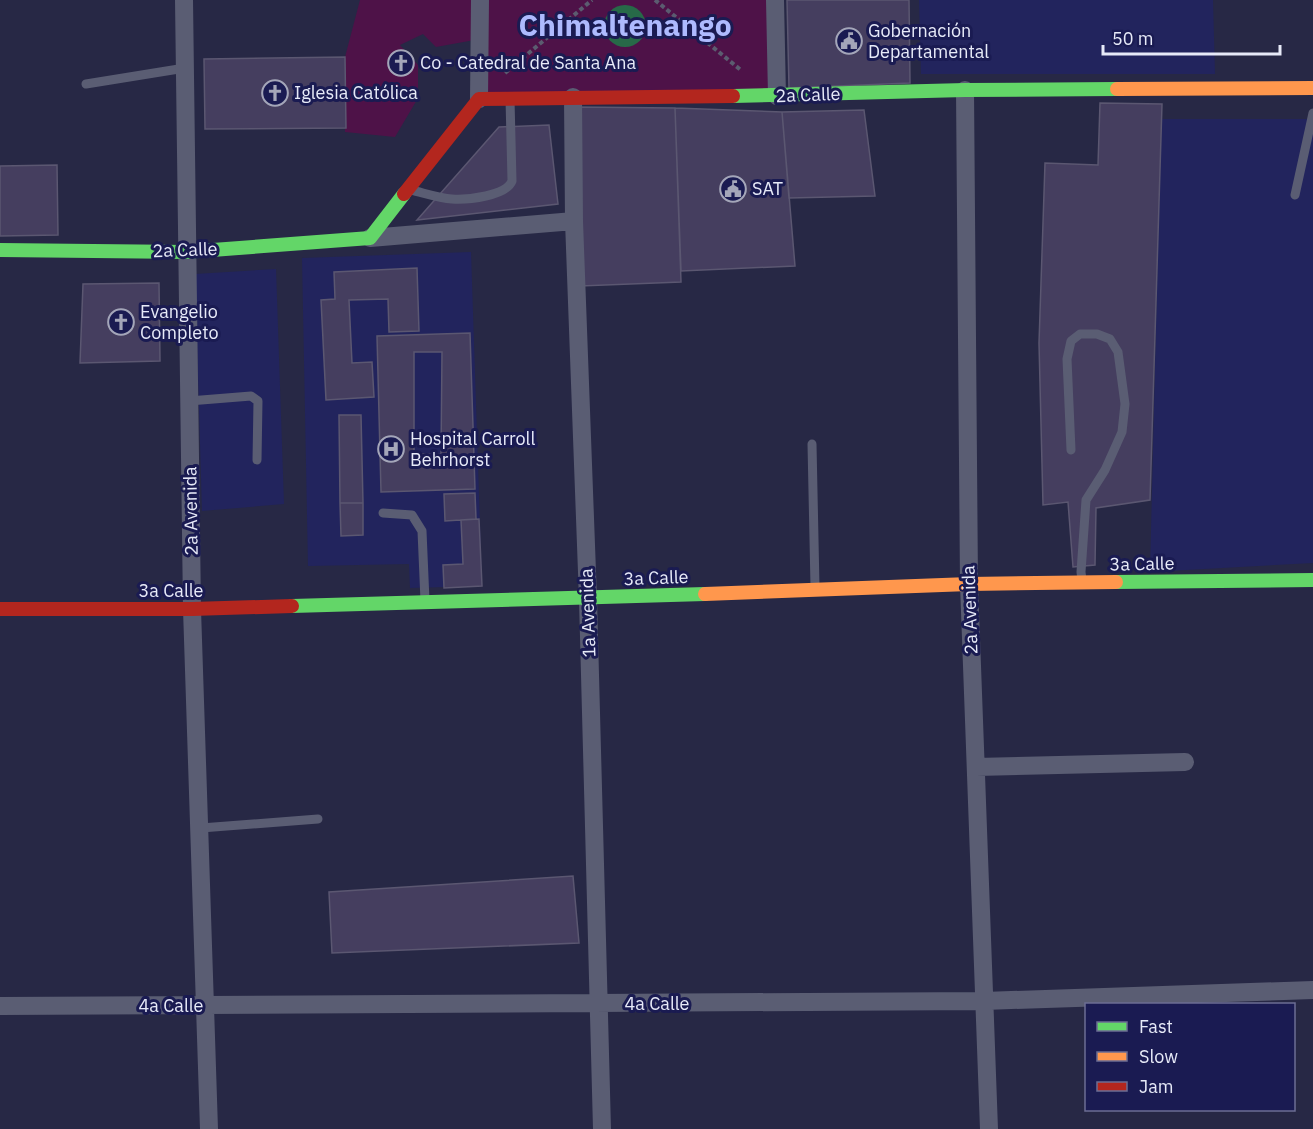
<svg xmlns="http://www.w3.org/2000/svg" width="1313" height="1129" font-family="'IBM Plex Sans',sans-serif">
<style>
.built{fill:#22245d}
.green{fill:#4e1248}
.water{fill:#276948}
.building{fill:#453e5f;stroke:#5b5771;stroke-width:1.5;fill-rule:evenodd}
.lines{fill:none;stroke-linecap:round;stroke-linejoin:round}
.path{stroke:#5b5c70;stroke-width:4;stroke-dasharray:4.5 3;stroke-linecap:butt}
.lane{stroke:#5a5d73;stroke-width:9}
.street{stroke:#5a5d73;stroke-width:18}
.fast{stroke:#63d668;stroke-width:14}
.slow{stroke:#ff974d;stroke-width:14}
.jam{stroke:#b3261e;stroke-width:14}
.labels{text-anchor:middle;stroke-width:6;stroke-linejoin:round;paint-order:stroke}
.poi-label{font-size:18px;fill:#e7eaf8;stroke:#1a1b52;text-anchor:start}
.street-label{font-size:18px;fill:#e7eaf8;stroke:#1a1b52}
.town-label{font-size:30px;font-weight:bold;fill:#aebafe;stroke:#1a1b52}
</style>
<rect width="100%" height="100%" fill="#272845"/>
<path class="built" d="M919,0h294l2,74h-294z
M1161,119h152v444l-163,9z
M471,252l11,334 -72,2 -1,-24 -101,2 -6,-308z
M276,269l8,235 -82,7 -7,-237z"/>
<path class="green" d="M360,0h415l2,96 -298,3 1,-60 -44,8 -13,-13 -23,11 18,20v33l-23,39 -50,-5v-75z"/>
<path class="water" d="M604 26a21 21 0 1 1 42 0a21 21 0 1 1-42 0Z"/>
<path class="building" d="M787,0h122l1,83 -121,5z
M345,57l1,71 -141,1 -1,-70z
M1100,103l62,1 -12,396 -54,8 -1,57 -22,2 -5,-65 -25,3 -4,-162 6,-180 53,2z
M575,107l100,1 6,174 -101,4z
M675,108l107,4 13,154 -114,5z
M864,110l11,86 -86,2 -7,-86z
M549,125l9,79 -141,16 82,-93z
M57,165l1,70 -58,1v-70z
M417,268l2,63 -30,1 -1,-33 -39,1 3,63 20,-1 2,35 -48,3 -5,-100 14,-1 -1,-27z
M159,283l1,78 -80,2 3,-79z
M470,333l5,156 -94,3 -4,-156zM414,352h28l-1,102h-27z
M339,415h22l2,88h-23z
M475,493l1,26 -31,2 -1,-27z
M340,503h23v32l-22,1z
M479,519l3,67 -38,2 -1,-23 20,-1 -2,-44z
M573,876l6,67 -247,10 -3,-61z"/>
<g class="lines">
<path class="path" d="M655,0l87,71
M505,73l87,-73"/>
<path class="lane" d="M86,84l99,-16
M411,190c13,3 28,8 41,9 16,1 54,-3 60,-18l-2,-82
M1295,195l18,-82
M189,401l62,-5 7,5 -1,59
M812,444l3,143
M1071,450l-4,-91 4,-18 9,-7h17l13,5 8,13 7,52 -3,28 -17,38 -19,30 -5,72 1,8
M383,513l29,2 10,16 3,70
M201,828l117,-9"/>
<path class="street" d="M184,0l8,609 17,520
M775,0l2,96
M965,90l4,494 20,545
M573,97l1,124 14,378 14,530
M479,99l1,-99
M370,238l204,-17
M976,767l209,-5
M0,1006l984,-5 329,-11"/>
<path class="fast" d="M733,96l232,-6 152,-1
M0,250l186,2 184,-14 34,-44
M1116,582l197,-2
M292,606l413,-12"/>
<path class="slow" d="M1117,89l196,-1
M705,594l264,-10 147,-2"/>
<path class="jam" d="M404,194l75,-95 254,-3
M0,609h192l100,-3"/>
</g>
<defs>
<g id="civic-ring" transform="scale(1.35)"><circle r="9.5" fill="#1a1b52" stroke="#a4a6b9" stroke-width="1.5"/><path d="M-.6-6.5H3V-4.5H.6V-3L4-1V1h2V6H-6V1h2V-1L-.6-3ZM-1.2 2.5V6h2.4V2.5Z" fill="#a4a6b9"/></g>
<g id="church-ring" transform="scale(1.35)"><circle r="9.5" fill="#1a1b52" stroke="#a4a6b9" stroke-width="1.5"/><path d="M-1.2-6h2.4v3.5h3.3v2.4h-3.3V6h-2.4V-.1h-3.3v-2.4h3.3Z" fill="#a4a6b9"/></g>
<g id="hospital-ring" transform="scale(1.35)"><circle r="9.5" fill="#1a1b52" stroke="#a4a6b9" stroke-width="1.5"/><path d="M-5-5h3v3.5h4V-5h3V5h-3V1.5h-4V5h-3Z" fill="#a4a6b9"/></g>
</defs>
<g fill-rule="evenodd">
<use href="#civic-ring" x="849" y="41"/>
<use href="#church-ring" x="401" y="63"/>
<use href="#church-ring" x="275" y="93"/>
<use href="#civic-ring" x="733" y="189"/>
<use href="#church-ring" x="121" y="322"/>
<use href="#hospital-ring" x="391" y="449"/>
</g>
<g class="labels">
<g class="poi-label">
<text x="868" y="37">Gobernación<tspan x="868" dy="21">Departamental</tspan></text>
<text x="420" y="69">Co - Catedral de Santa Ana</text>
<text x="294" y="99">Iglesia Católica</text>
<text x="752" y="195">SAT</text>
<text x="140" y="318">Evangelio<tspan x="140" dy="21">Completo</tspan></text>
<text x="410" y="445">Hospital Carroll<tspan x="410" dy="21">Behrhorst</tspan></text>
</g>
<g class="street-label">
<text transform="translate(808 95) rotate(-2)" y="6">2a Calle</text>
<text transform="translate(185 250) rotate(-2)" y="6">2a Calle</text>
<text transform="translate(191 511) rotate(-91)" y="6">2a Avenida</text>
<text transform="translate(1142 564) rotate(-1)" y="6">3a Calle</text>
<text transform="translate(656 578) rotate(-2)" y="6">3a Calle</text>
<text x="171" y="597">3a Calle</text>
<text transform="translate(970 610) rotate(-92)" y="6">2a Avenida</text>
<text transform="translate(588 613) rotate(-92)" y="6">1a Avenida</text>
<text x="657" y="1010">4a Calle</text>
<text x="171" y="1012">4a Calle</text>
</g>
<g class="town-label">
<text x="625" y="36">Chimaltenango</text>
</g>
</g>
<rect x="1085" y="1003" width="210" height="108" fill="#1a1b52" stroke="#6c6e94" stroke-width="1.5"/>
<rect x="1097" y="1022" width="30" height="9" fill="#63d668" stroke="#6c6e94" stroke-width="1.5"/>
<text x="1139" y="1033" font-size="18" fill="#e7eaf8">Fast</text>
<rect x="1097" y="1052" width="30" height="9" fill="#ff974d" stroke="#6c6e94" stroke-width="1.5"/>
<text x="1139" y="1063" font-size="18" fill="#e7eaf8">Slow</text>
<rect x="1097" y="1082" width="30" height="9" fill="#b3261e" stroke="#6c6e94" stroke-width="1.5"/>
<text x="1139" y="1093" font-size="18" fill="#e7eaf8">Jam</text>
<path d="M1103 45v9h177v-9" fill="none" stroke="#e7eaf8" stroke-width="3"/>
<text x="1112" y="45" font-size="18" fill="#e7eaf8" stroke="#1a1b52" stroke-width="4.5" paint-order="stroke">50 m</text>
</svg>
